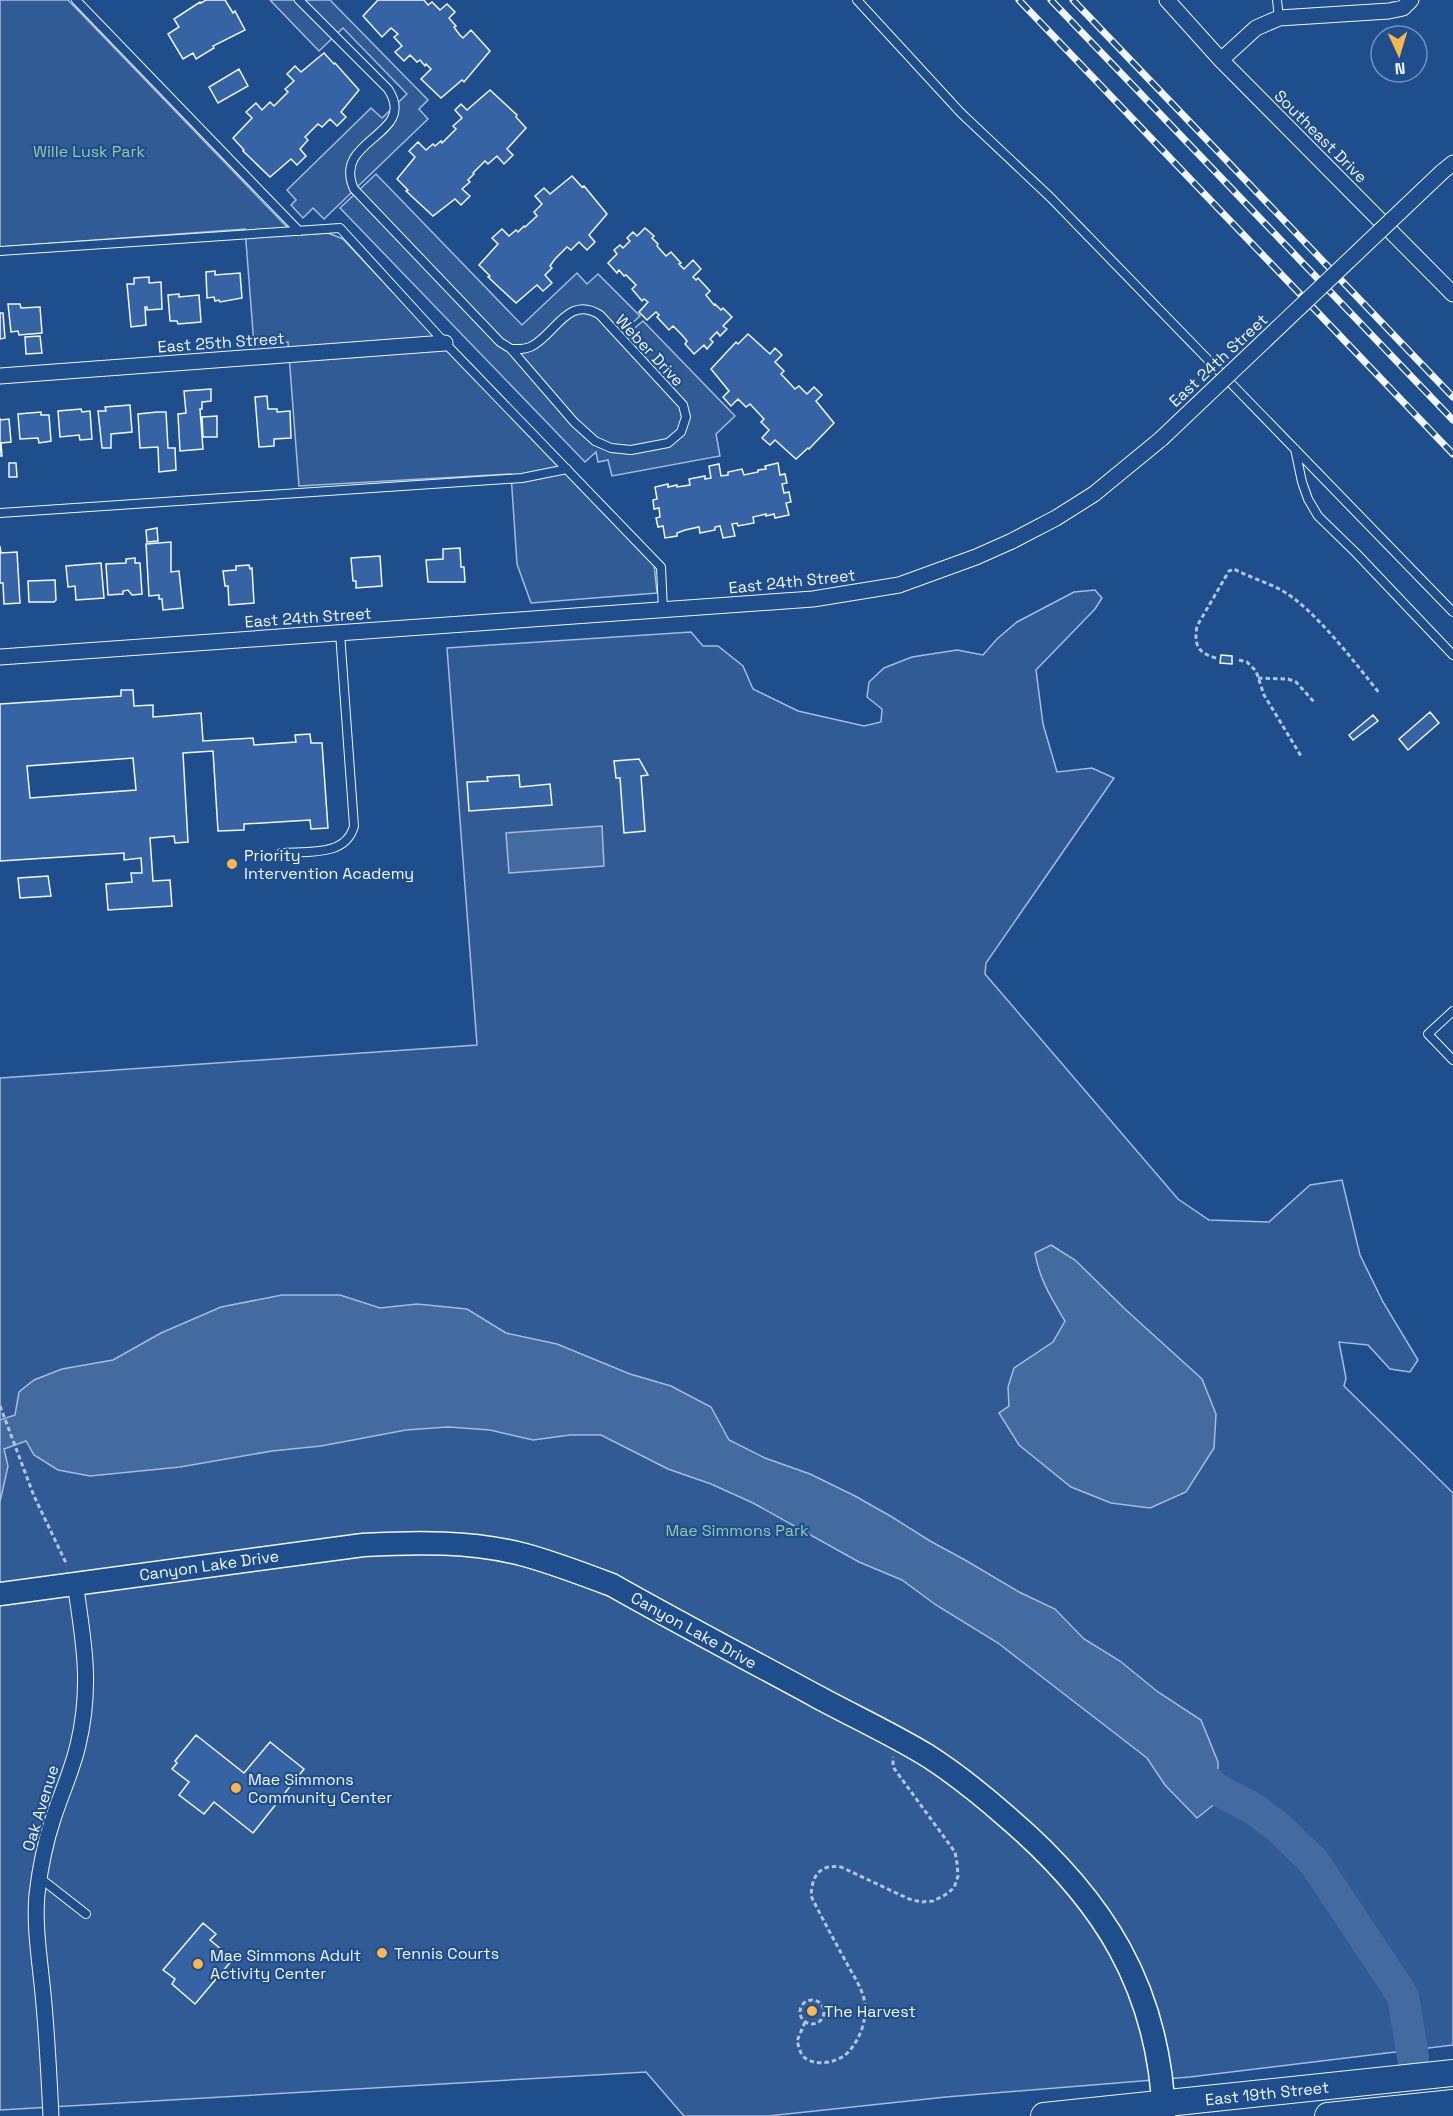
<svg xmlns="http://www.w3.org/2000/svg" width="1453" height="2116" font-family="'Space Grotesk',sans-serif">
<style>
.built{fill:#305b95;stroke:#a8bbd7;stroke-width:1.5}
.water{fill:#446ba0;stroke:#a8bbd7;stroke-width:1.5}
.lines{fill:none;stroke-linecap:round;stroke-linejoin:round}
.river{stroke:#446ba0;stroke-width:32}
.building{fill:#3563a3;stroke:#f2f6ff;stroke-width:1.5;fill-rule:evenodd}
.lane-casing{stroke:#f2f6ff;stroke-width:10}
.street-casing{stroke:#f2f6ff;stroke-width:17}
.secondary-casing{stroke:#f2f6ff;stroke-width:25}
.primary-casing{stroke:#f2f6ff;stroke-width:28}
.path{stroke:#b3c4dc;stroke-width:3;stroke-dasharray:4.5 3;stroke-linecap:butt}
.lane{stroke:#1f4e8c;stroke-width:8}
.street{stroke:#1f4e8c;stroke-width:15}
.secondary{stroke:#1f4e8c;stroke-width:22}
.primary{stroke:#1f4e8c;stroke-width:26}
.rail-casing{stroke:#f2f6ff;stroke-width:7}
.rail{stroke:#1f4e8c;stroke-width:4.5;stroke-dasharray:14;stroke-linecap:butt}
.street-bridge-casing{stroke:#f2f6ff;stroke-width:17;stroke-linecap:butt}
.street-bridge{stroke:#1f4e8c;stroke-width:15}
.poi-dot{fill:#ffb74d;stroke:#1f4e8c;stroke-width:2}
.labels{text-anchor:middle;stroke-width:4.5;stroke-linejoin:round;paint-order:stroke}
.street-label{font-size:16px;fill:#f2f6ff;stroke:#1f4e8c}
.park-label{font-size:16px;fill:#97c8a6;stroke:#1f4e8c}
.poi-label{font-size:16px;fill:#f2f6ff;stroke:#1f4e8c;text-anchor:start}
</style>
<rect width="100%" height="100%" fill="#1f4e8c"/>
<path class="built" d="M0,0h68l218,226 11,9 31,-2 15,6 112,119 199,206 3,29 -126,10 -14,-39 -6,-90 -212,12 -11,-144 -34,3 -9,-116 -245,18z
M270,0h60l98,100 -9,9 9,10 -104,100 -11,-11 -10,10 -12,-13 5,-5 -9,-10 84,-82 11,10 25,-24 -64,-66 -24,23z
M376,174l146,151 55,-52 10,11 11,-10 42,42 -12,11 3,4 12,-10 92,95 -19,18 4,22 -108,20 -4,-16 -10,2 -2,-10 -11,10 -245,-254z
M1095,590l7,8 -7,11 -59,61 7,54 14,48 35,-4 22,10 -128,185 -1,11 193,225 31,21 60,2 41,-37 32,-5 18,75 23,47 35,58 -8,12 -20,-3 -22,-24 -29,-3 7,36 -2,8 109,107v552l-263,32 -244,20 -178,19h-84l-38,-44 -646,38v-1032l477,-33 -30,-397 244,-16 12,14h15l25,20 10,23 45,22 66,15 17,-4 1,-13 -15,-12 2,-15 15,-14 28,-11 45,-7 26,5 14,-16 20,-17 57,-30z"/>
<path class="water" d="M602,826l2,40 -95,7 -3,-40z
M1051,1245l24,15 51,50 76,69 14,35 -2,34 -28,44 -36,16 -39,-5 -40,-16 -52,-42 -20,-32 10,-7 -1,-19 6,-19 39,-26 12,-21c-13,-22 -26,-42 -30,-68z
M282,1295h58l40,13 37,-4 50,5 39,24 51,11 73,30 41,12 40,21 18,33 36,18 45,16 45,22 37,21 38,24 35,19 54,32 36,17 29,30 36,22 38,31 43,28 17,42 -1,40 -20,16 -32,-33 -18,-27 -149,-115 -62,-38 -34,-25 -43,-18 -106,-59 -42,-19 -43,-15 -67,-34h-31l-37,5 -43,-10 -42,-3 -42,3 -85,16 -49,5 -92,16 -90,9 -32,-6 -24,-15 -8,-14 -22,8 4,17 -8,36v-82l15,-5 4,-23 15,-12 28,-11 51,-9 48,-27 60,-26z"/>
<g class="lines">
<path class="river" d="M1185,1763l33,27 36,19 25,19 35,34 89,134 10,61"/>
</g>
<path class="building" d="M206,0h19l8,13 2,-2 10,19 -32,16 1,2 -18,11 -3,-6 -10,6 -15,-25 11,-7 -5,-8 26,-17 1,1z
M378,0h46l4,5 4,-3 8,8 7,-6 8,8 -6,6 7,8 -2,1 5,7 4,4 8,-8 19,21 -26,31 -2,-2 -21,18 -20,-19 10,-10 -5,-5 -1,2 -5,-6 -3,2 -7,-7 -6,6 -9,-9 7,-6 -8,-9 4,-3 -7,-6 -9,9 -19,-21z
M324,53l10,11 1,-1 24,27 -18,22 5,5 -9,9 -7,-7 -8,8 -4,-3 -13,13 3,3 -8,9 6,7 -9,9 -6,-6 -21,18 -27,-26 1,-1 -11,-12 19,-20 -6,-6 10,-9 6,7 8,-8 4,4 14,-14 -3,-3 9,-8 -7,-7 8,-8 6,6z
M239,69l9,17 -30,17 -9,-16z
M490,90l27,25 -1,2 10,11 -19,21 6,6 -9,9 -7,-8 -9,8 -3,-3 -12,12 1,1 -6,6 2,2 -8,7 8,7 -9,9 -6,-6 -22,17 -27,-25 2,-1 -11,-11 18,-22 -6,-6 9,-9 8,8 7,-6 2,2 6,-5 1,2 14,-14 -3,-3 9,-8 -7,-8 6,-6 6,6z
M572,176l10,11 2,-1 23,28 -18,21 6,7 -8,8 -8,-8 -8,8 -4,-3 -12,12 -5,7 2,2 -7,7 7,8 -9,8 -6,-6 -21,18 -28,-26 2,-1 -11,-11 19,-21 -6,-6 10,-9 7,7 7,-6 2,2 6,-6 1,1 12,-11 -3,-4 8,-8 -7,-8 9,-8 6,6z
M645,228l9,8 -2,2 6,6 -1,2 9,10 5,-4 10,11 -2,1 5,5 9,-9 8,9 -8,8 3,3 2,-2 12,13 -4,4 8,10 1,-1 6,6 2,-2 9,9 -9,9 4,3 -7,7 -3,-4 -7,7 3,3 -6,7 -3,-4 -10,9 -9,-10 2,-3 -5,-6 -9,-9 -4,4 -12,-13 2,-2 -3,-3 -9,8 -8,-8 9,-10 -4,-3 -2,2 -10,-12 4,-4 -10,-10 -2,1 -5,-6 -2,3 -9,-10 9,-9 -3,-4 6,-5 3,3 7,-7 -3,-3 6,-6 4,4z
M215,271v4l25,-2 2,25 -22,4 -1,-2 -4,1 -1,-4 -7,1 -1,-26z
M149,277v6l12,-1 1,27 -15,1v-3h-2l1,18 -15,2 -4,-43h7v-6z
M179,294v3l20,-2 2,27 -23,2 -1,-3h-7l-2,-26z
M8,304h12l1,4 19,-1 2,26 -23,2 -1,-4 -7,1z
M0,313h3l2,25 -5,1z
M748,334l22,20 5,-6 7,7 -7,7 9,9 -3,3 14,15 4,-3 8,8 7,-7 8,8 -6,6 18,22 -25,26 -1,-1 -12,11 -21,-19 -5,5 -8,-7 7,-8 -8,-8 3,-3 -14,-15 -4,3 -8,-8 -7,7 -8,-9 6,-6 -18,-22 25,-27 2,2z
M40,336l2,17 -16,1 -1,-17z
M211,389v12l-9,1v7h-2l3,40 -23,2 -2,-37 8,-1 -2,-22z
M267,396l1,13h9v3l13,-1 1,27 -17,1v7l-15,1 -4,-50z
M130,405l2,27 -21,2v14h-9l-4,-37h8l-1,-4z
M81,409l1,3 8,-1 2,28 -12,1 -1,-5 -19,2 -2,-26z
M41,412v3h8l2,26 -12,2 -1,-5 -18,1 -2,-25z
M157,412h9l2,36h7l1,22 -17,2 -1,-25 -18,1 -2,-34z
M217,416v21h-14l-1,-20z
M0,418v2l9,-1 2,23 -10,1 1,13h-2z
M9,463h7l1,14h-8z
M778,463l2,12 5,-1 2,9 -5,1 2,9 5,-1 2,10 -5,1 3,12 -14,3 -1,-4 -8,2v-2l-13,3 1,6 -16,3 -1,-3 -5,1 3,12 -12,2 -3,-12 -5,1v3l-15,3 -1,-6 -14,3 -8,3v3l-12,2 -2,-12 -5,1 -2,-9 4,-1 -1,-9 -5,1 -1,-9 4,-1 -2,-12 13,-3v3l9,-2v2l13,-2 -1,-6 16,-3v3l6,-1 -2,-12 10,-2 2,12 7,-1v-3l14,-3 2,6 14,-3v-2l8,-1 -1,-3z
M157,528l1,13 -11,1 -1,-12z
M171,542v30l8,-1 4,37 -20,2 -1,-11h-3v-4l-10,1 -3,-52z
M0,546l1,7 16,-1 3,51 -16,1 -1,-21h-3z
M460,548l1,19h3l1,15h-37l-2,-22 17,-1v-10z
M380,556l2,30 -26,2v-7h-3l-2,-23z
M135,558v5h5l2,31 -10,1 -4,-5 -5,1v3l-15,1 -2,-31 20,-1v-4z
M101,563l3,35 -28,2 -1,-14 -7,1 -2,-21z
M249,565l1,4 2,-1 2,35 -25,2 -1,-19h-3l-2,-15 13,-1v-4z
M55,580l1,20 -2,2h-25l-1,-21z
M1221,655l11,1v8l-12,-1z
M121,690h12l1,16 19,-1v12l48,-4 2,28 50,-3 1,7 42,-3 -1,-7 15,-1 1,9h11l6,85 -17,1 -1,-9 -66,4v6l-26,1 -5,-80 -30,2 5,89 -13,1 -1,-7 -24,2 3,43 17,-1 2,26 -64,4 -2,-26 26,-2 -1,-9h11l-1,-15 -17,2v-7l-124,8v-157l121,-8zM133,758l3,32 -106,8 -3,-32z
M1430,712l9,11 -31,27 -9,-11z
M1373,715l5,6 -25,19 -4,-5z
M639,759l9,16 -7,1 4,55 -21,2 -4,-55h-4l-2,-17z
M519,775l1,12 30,-3 2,21 -83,6 -2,-29 21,-1 -1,-4z
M48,876l3,20 -31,2 -2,-20z
M196,1735l48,38 26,-31 34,27 -51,64 -39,-31 -10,12 -25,-19 10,-13 -17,-13 5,-6 -2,-2z
M203,1923l13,11 -6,6 23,19 -38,45 -23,-20 3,-5 -12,-9z"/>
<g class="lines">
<g class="lane-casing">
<path id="lane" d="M76,0l223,231
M299,0l89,89c31,47 -57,49 -34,100l146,153 11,7 63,73 21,19 16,7 20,2 37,-7 13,-11 5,-15 -3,-12 -83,-90c-33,-21 -45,21 -70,32 -7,3 -12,2 -19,2
M857,0l104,113 89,84 403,415
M1277,0l2,18
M0,251l340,-23 105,115 216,224 2,43
M1295,449l7,33 6,17 10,17 38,37 97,102
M0,513l522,-35 45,-9
M281,853c26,-2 65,4 73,-27l-14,-193
M1453,1011l-25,23 25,26
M40,1878l46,36"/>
</g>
<g class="street-casing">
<path id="street" d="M1167,0l54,60 232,234
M1221,60l35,-32 23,-10 110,-7 14,-3 8,-8
M1442,172l11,-9
M0,376l445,-33
M0,657l813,-58 86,-14 77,-28 36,-16 44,-23 38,-24 67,-55
M51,2116c-2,-41 -4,-82 -8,-122 -3,-33 -9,-67 -6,-100 3,-25 8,-51 16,-75 8,-25 19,-48 25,-74 14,-58 6,-103 -3,-162"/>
</g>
<g class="secondary-casing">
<path id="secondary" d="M0,1594l363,-49c54,-3 109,-4 162,10 29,8 58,19 87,30 67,38 136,74 204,111 37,20 76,38 112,60 28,18 54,39 79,61 96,82 152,170 157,299"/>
</g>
<g class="primary-casing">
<path id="primary" d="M1044,2116l409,-43
M1328,2116l125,-13"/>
</g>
<path class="path" d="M1216,658c-19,-5 -22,-14 -19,-32l32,-55 5,-2c15,8 32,13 47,21 33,18 75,74 99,104
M1239,660l8,2 9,9 8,24 37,61
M1258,678l30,1 8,3 19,21
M0,1406l34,90 33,69
M800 2012a12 12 0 1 1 24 0a12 12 0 1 1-24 0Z
M805,2022l-8,19c2,6 3,13 8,17 11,8 30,5 40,-3 13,-11 22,-33 20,-51 -2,-15 -12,-29 -19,-42 -12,-22 -24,-44 -35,-66 1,-20 8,-32 30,-29l68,32 12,3 12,-1 12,-6 9,-7 4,-12 -1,-13 -2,-11 -62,-85v-10"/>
<use href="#lane" class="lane"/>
<use href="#street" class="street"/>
<use href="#secondary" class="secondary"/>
<use href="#primary" class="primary"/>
<g class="rail-casing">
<path id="rail" d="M1019,0l434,454
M1051,0l402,420
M1073,0l380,397"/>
</g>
<use href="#rail" class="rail"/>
<g class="street-bridge-casing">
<path id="street-bridge" d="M1161,439l281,-267"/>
</g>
<use href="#street-bridge" class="street-bridge"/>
</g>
<g class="poi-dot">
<circle cx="232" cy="864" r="6"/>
<circle cx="236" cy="1788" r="6"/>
<circle cx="382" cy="1953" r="6"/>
<circle cx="198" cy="1964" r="6"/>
<circle cx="812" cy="2011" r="6"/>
</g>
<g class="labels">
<g class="street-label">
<text transform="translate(1321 136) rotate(45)" y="6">Southeast Drive</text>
<text transform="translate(221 342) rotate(-4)" y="6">East 25th Street</text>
<text transform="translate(650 350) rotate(47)" y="6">Weber Drive</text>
<text transform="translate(1218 360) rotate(-43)" y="6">East 24th Street</text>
<text transform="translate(792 581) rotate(-6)" y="6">East 24th Street</text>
<text transform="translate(308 617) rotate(-4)" y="6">East 24th Street</text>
<text transform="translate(209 1565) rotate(-8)" y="6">Canyon Lake Drive</text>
<text transform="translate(694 1630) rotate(29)" y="6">Canyon Lake Drive</text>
<text transform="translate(40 1808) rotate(-73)" y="6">Oak Avenue</text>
<text transform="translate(1267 2093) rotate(-6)" y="6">East 19th Street</text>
</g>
<g class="park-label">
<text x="89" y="157">Wille Lusk Park</text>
<text x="737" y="1536">Mae Simmons Park</text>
</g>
<g class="poi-label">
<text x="244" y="861">Priority<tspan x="244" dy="18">Intervention Academy</tspan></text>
<text x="248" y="1785">Mae Simmons<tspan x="248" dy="18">Community Center</tspan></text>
<text x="394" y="1959">Tennis Courts</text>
<text x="210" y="1961">Mae Simmons Adult<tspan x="210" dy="18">Activity Center</tspan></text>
<text x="824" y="2017">The Harvest</text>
</g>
</g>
<g transform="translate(1399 54) rotate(176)"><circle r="28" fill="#1f4e8c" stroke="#7391ba" stroke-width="1.5"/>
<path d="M0-4.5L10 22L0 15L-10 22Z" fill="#ffb74d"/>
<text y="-9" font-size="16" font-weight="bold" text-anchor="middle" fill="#f2f6ff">N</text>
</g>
</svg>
